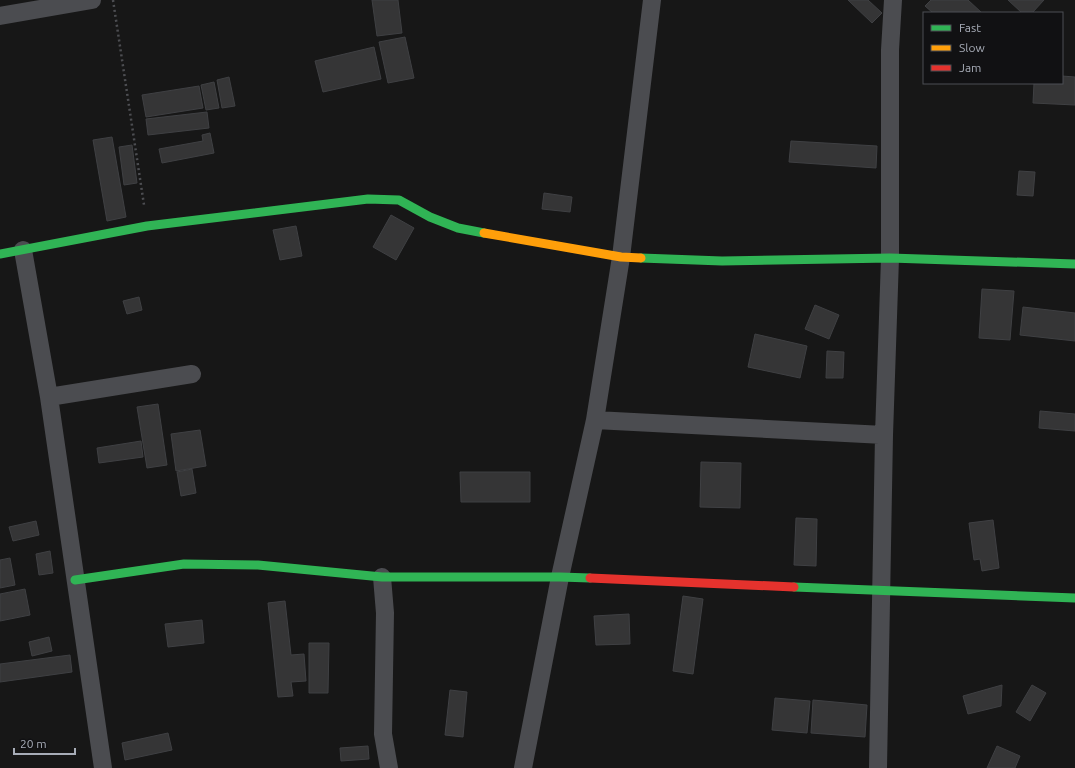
<svg xmlns="http://www.w3.org/2000/svg" width="1075" height="768" font-family="Ubuntu,sans-serif">
<style>
.building{fill:#353536;stroke:#3f4043}
.lines{fill:none;stroke-linecap:round;stroke-linejoin:round}
.path{stroke:#4d4e52;stroke-width:2.5;stroke-dasharray:2 3;stroke-linecap:butt}
.street{stroke:#4b4c50;stroke-width:18}
.fast{stroke:#30b455;stroke-width:9}
.slow{stroke:#ff9f0a;stroke-width:9}
.jam{stroke:#e5322d;stroke-width:9}
</style>
<rect width="100%" height="100%" fill="#171717"/>
<path class="building" d="M372,0h26l4,33 -25,3z
M848,0h20l14,13 -10,10z
M931,0h37l14,13h-49l-8,-7z
M1008,0h36l-12,13h-10z
M405,37l9,41 -26,5 -9,-41z
M374,47l7,32 -58,13 -8,-31z
M1062,76l13,1v28l-42,-2 1,-20h28z
M229,77l6,29 -13,2 -5,-28z
M214,82l5,26 -13,2 -5,-25z
M199,86l4,22 -57,9 -4,-22z
M207,112l2,16 -61,7 -2,-16z
M210,133l4,20 -52,10 -3,-14 44,-8 -1,-6z
M112,137l14,80 -19,4 -14,-81z
M791,141l86,5 -1,22 -87,-6z
M132,145l5,38 -13,2 -5,-38z
M1019,171l16,1 -2,24 -16,-1z
M544,193l28,4 -2,15 -28,-3z
M391,215l23,13 -18,32 -23,-13z
M296,226l6,30 -22,4 -7,-30z
M982,289l32,2 -4,49 -31,-2z
M139,297l3,13 -15,4 -4,-13z
M815,305l24,10 -10,24 -24,-10z
M1023,307l52,6v28l-55,-6z
M755,334l52,12 -7,32 -52,-11z
M827,351l17,1 -1,26h-17z
M158,404l9,61 -20,3 -10,-61z
M1040,411l35,3v17l-36,-3z
M200,430l6,36 -30,5 -5,-37z
M141,441l2,16 -44,6 -2,-15z
M701,462l40,1 -1,45 -40,-1z
M192,469l4,24 -15,3 -4,-24z
M460,472h70v30h-69z
M796,518l21,1 -1,47 -22,-1z
M993,520l6,48 -17,3 -2,-12 -6,1 -5,-37z
M36,521l3,14 -26,6 -4,-14z
M50,551l3,22 -14,2 -3,-21z
M10,558l5,27 -15,3v-28z
M25,589l5,26 -30,6v-27z
M683,596l20,3 -10,75 -20,-3z
M285,601l6,54 13,-1 2,27 -15,1 2,14 -15,1 -10,-94z
M629,614l1,30 -34,1 -2,-29z
M202,620l2,23 -36,4 -3,-23z
M49,637l3,14 -20,5 -3,-14z
M309,643h20l-1,50h-19z
M70,655l2,17 -72,10v-18z
M1002,685l-1,21 -33,8 -5,-18z
M1032,685l14,8 -16,28 -14,-9z
M450,690l17,2 -4,45 -18,-2z
M775,698l35,3 -3,32 -35,-3z
M813,700l54,5 -2,32 -54,-4z
M168,733l4,17 -47,10 -3,-17z
M368,746l1,13 -28,2 -1,-13z
M997,746l23,10 -5,12h-28z"/>
<g class="lines">
<path class="path" d="M113,0l31,205"/>
<path class="street" d="M0,16l92,-16
M23,250l26,147 54,371
M49,397l143,-23
M595,420l289,15
M382,577l3,36 -2,121 6,34
M523,768l37,-191 35,-157 26,-163 31,-257
M878,768l6,-333 6,-177v-208l3,-50"/>
<path class="fast" d="M0,254l147,-28 221,-27 31,1 31,17 28,11 26,5
M641,258l81,3 168,-3 185,6
M75,580l109,-16 74,1 124,12h178l30,1
M794,587l281,11"/>
<path class="slow" d="M484,233l137,24 20,1"/>
<path class="jam" d="M590,578l204,9"/>
</g>
<rect x="923" y="12" width="140" height="72" fill="#111113" stroke="#4d4f55"/>
<rect x="931" y="25" width="20" height="6" fill="#30b455" stroke="#4d4f55"/>
<text x="959" y="32" font-size="12" fill="#a8adb8">Fast</text>
<rect x="931" y="45" width="20" height="6" fill="#ff9f0a" stroke="#4d4f55"/>
<text x="959" y="52" font-size="12" fill="#a8adb8">Slow</text>
<rect x="931" y="65" width="20" height="6" fill="#e5322d" stroke="#4d4f55"/>
<text x="959" y="72" font-size="12" fill="#a8adb8">Jam</text>
<path d="M14 748v6h61v-6" fill="none" stroke="#a8adb8" stroke-width="2"/>
<text x="20" y="748" font-size="12" fill="#a8adb8" stroke="#111113" stroke-width="3" paint-order="stroke">20 m</text>
</svg>
